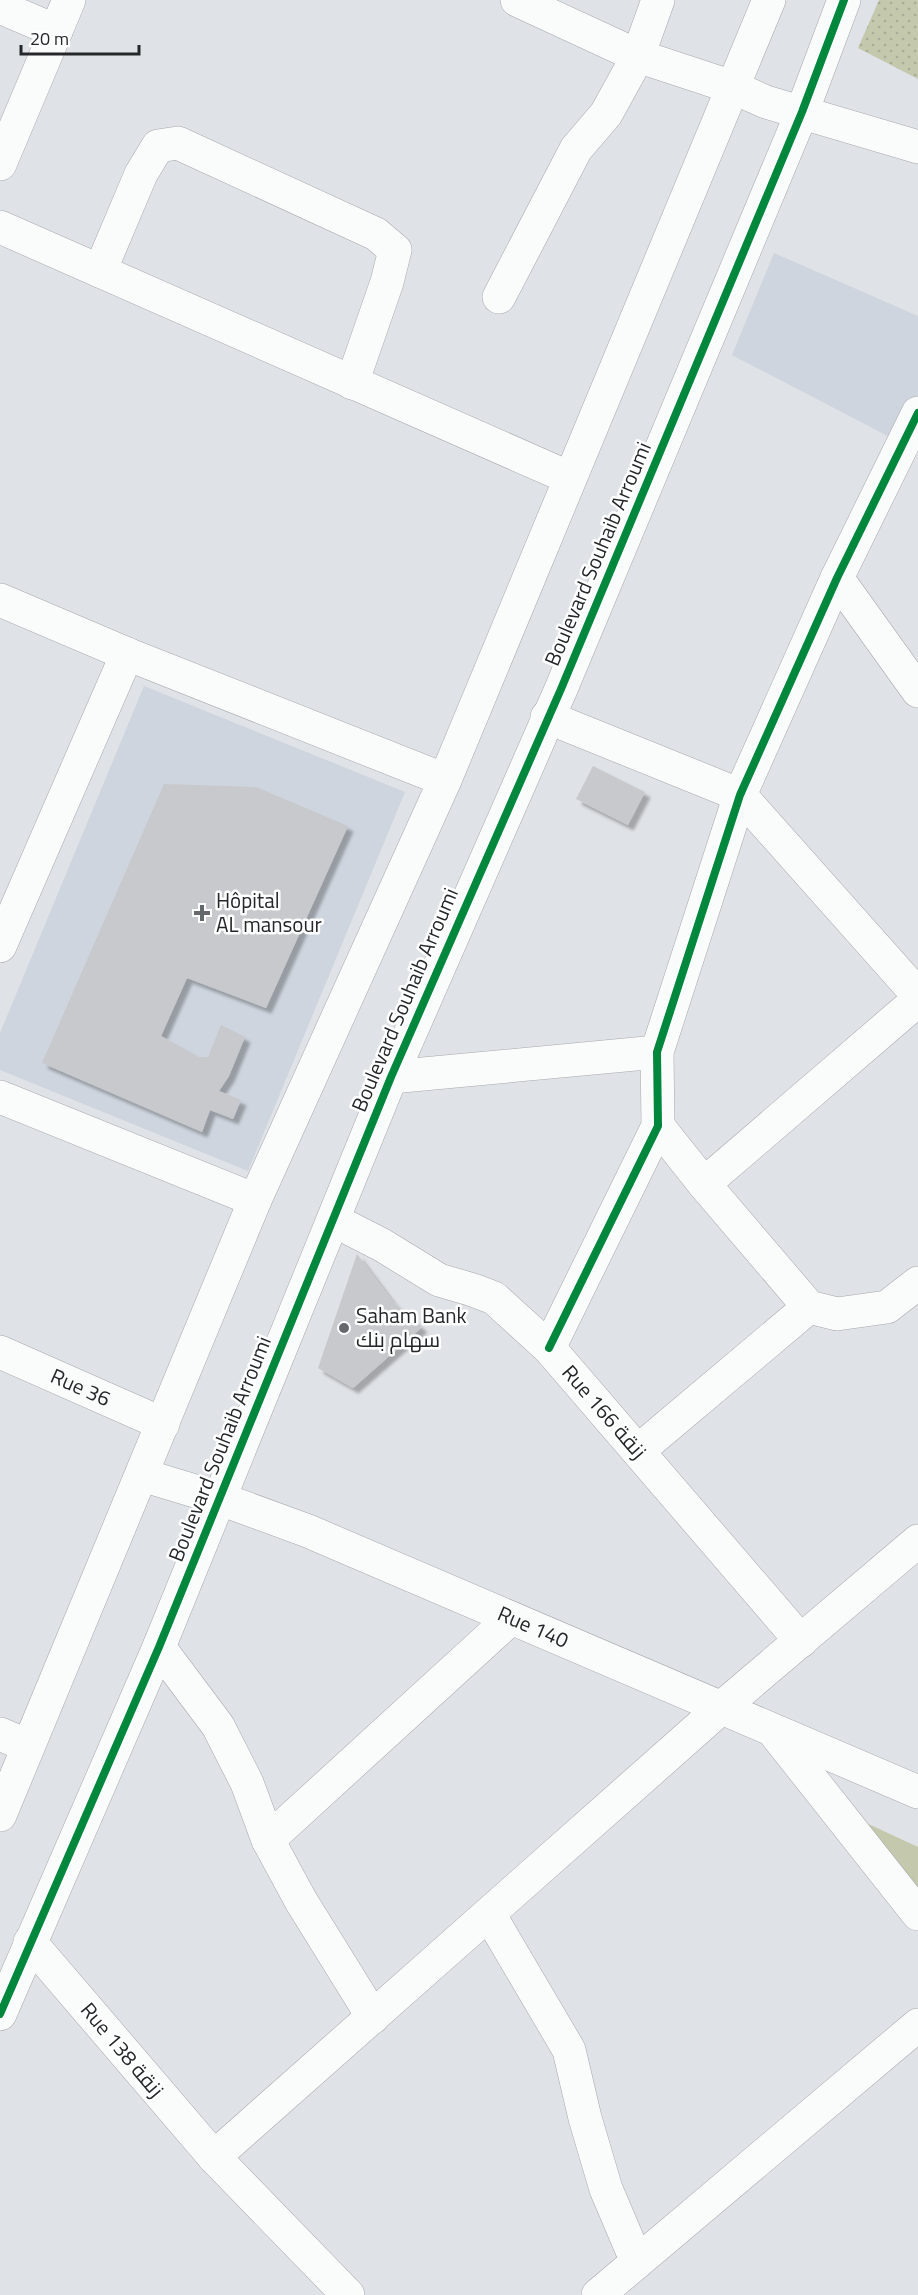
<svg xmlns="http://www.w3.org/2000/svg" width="918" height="2295" font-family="'Titillium Web',Cairo,sans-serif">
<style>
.built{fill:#ced5de}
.park{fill:#c4c9ae}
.garden{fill:url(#garden-dots)}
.building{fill:#c7c9cc;filter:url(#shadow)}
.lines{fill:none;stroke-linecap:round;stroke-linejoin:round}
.minor-casing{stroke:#a7a9ac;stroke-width:34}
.minor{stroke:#fafbfb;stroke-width:33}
.cycleway-casing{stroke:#fff;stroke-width:11}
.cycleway{stroke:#00873e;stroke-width:8}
.poi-dot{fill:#66696c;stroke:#fff;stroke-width:2}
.labels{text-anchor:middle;stroke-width:5;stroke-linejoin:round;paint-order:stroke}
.street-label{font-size:21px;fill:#25282a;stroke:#fff}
.poi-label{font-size:21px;fill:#25282a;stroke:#fff;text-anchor:start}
</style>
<defs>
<pattern id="garden-dots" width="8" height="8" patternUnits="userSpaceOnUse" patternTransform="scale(1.5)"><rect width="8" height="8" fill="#c4c9ae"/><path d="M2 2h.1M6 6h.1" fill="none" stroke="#a8ad96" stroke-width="1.8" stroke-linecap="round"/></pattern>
<filter id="shadow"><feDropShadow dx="5.5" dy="5.5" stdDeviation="1.5" flood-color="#0004"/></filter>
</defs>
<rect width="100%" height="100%" fill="#dfe2e6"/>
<path class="built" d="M774,253l144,63v97l-15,31 -171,-89z
M144,686l261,106 -157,379 -248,-101v-37z"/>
<path class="park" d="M847,1814l71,33v51z"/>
<path class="garden" d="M879,0h39v79l-60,-31z"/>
<path class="building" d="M593,766l52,26 -17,33 -52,-26z
M164,784l92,3 92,39 -82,182 -79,-30 -26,58 38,21h9l13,-32 24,12 -16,39 -10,15 22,9 -8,19 -23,-9 -8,22 -160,-69z
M357,1254l36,48 29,25 -69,61 -35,-20z"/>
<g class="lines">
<g class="minor-casing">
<g id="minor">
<path d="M517,0l121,56 94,31 34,15 152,45"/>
<path d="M0,7l56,24"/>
<path d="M0,164l69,-164"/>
<path d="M0,227l570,251"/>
<path d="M100,271l41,-97 17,-28 20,-3 198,91 19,16 -8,32 -35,101"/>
<path d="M499,297l77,-148 30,-35 32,-58 20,-56"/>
<path d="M837,578l81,113"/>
<path d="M0,600l127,54 318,126"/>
<path d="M547,717l193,78 178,200"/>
<path d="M0,946l127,-292"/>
<path d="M391,1077l266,-25"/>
<path d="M0,1097l255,103"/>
<path d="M658,1126l46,58 214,-184"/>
<path d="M704,1184l105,123 28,7 50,-7 31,-24"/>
<path d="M333,1220l49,25 57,35 34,10 21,8 55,50 252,293"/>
<path d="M549,1348l109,-222 -1,-74 83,-257 97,-217 81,-165"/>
<path id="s1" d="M0,1352l163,72"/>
<path d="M638,1451l171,-144"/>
<path id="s2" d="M142,1475l76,23 90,33 610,261"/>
<path d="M159,1647l59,79 29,57 21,57 33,61 72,116"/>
<path d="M774,1732l144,182"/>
<path d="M0,1734l28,12"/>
<path d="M0,1815l255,-615 190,-420 324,-780"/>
<path d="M268,1840l243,-222"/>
<path d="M489,1914l80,136 16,68 21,71 31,73"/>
<path d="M30,1942l184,215 134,138"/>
<path d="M0,2014l159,-367 232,-570 170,-388 241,-577 42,-112"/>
<path d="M214,2157l507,-449 197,-167"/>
<path d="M598,2295l320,-270"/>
</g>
</g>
<use href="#minor" class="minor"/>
<g class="cycleway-casing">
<path id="cycleway" d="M549,1348l109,-222 -1,-74 83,-257 97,-217 81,-165
M0,2014l159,-367 232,-570 170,-388 241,-577 42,-112"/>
</g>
<use href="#cycleway" class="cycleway"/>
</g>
<g class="poi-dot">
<path d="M199 904h6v6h6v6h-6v6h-6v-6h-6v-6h6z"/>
<circle cx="344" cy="1328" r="6"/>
</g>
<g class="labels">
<g class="street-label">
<text transform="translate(598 554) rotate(-67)" y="7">Boulevard Souhaib Arroumi</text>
<text transform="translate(405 1000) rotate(-67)" y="7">Boulevard Souhaib Arroumi</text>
<text dy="7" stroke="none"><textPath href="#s1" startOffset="88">Rue 36</textPath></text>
<text transform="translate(604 1412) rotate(49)" y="7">Rue 166 زنقة</text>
<text transform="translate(220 1449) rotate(-68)" y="7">Boulevard Souhaib Arroumi</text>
<text dy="7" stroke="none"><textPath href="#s2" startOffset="420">Rue 140</textPath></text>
<text transform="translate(122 2050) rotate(50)" y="7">Rue 138 زنقة</text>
</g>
<g class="poi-label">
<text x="216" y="908">Hôpital<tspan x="216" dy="24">AL mansour</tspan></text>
<text x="356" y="1323">Saham Bank<tspan x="356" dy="24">سهام بنك</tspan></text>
</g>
</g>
<path d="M21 45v9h118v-9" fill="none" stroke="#25282a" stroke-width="3"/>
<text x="30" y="45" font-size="18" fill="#25282a" stroke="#ffffff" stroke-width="4.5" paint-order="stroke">20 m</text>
</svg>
